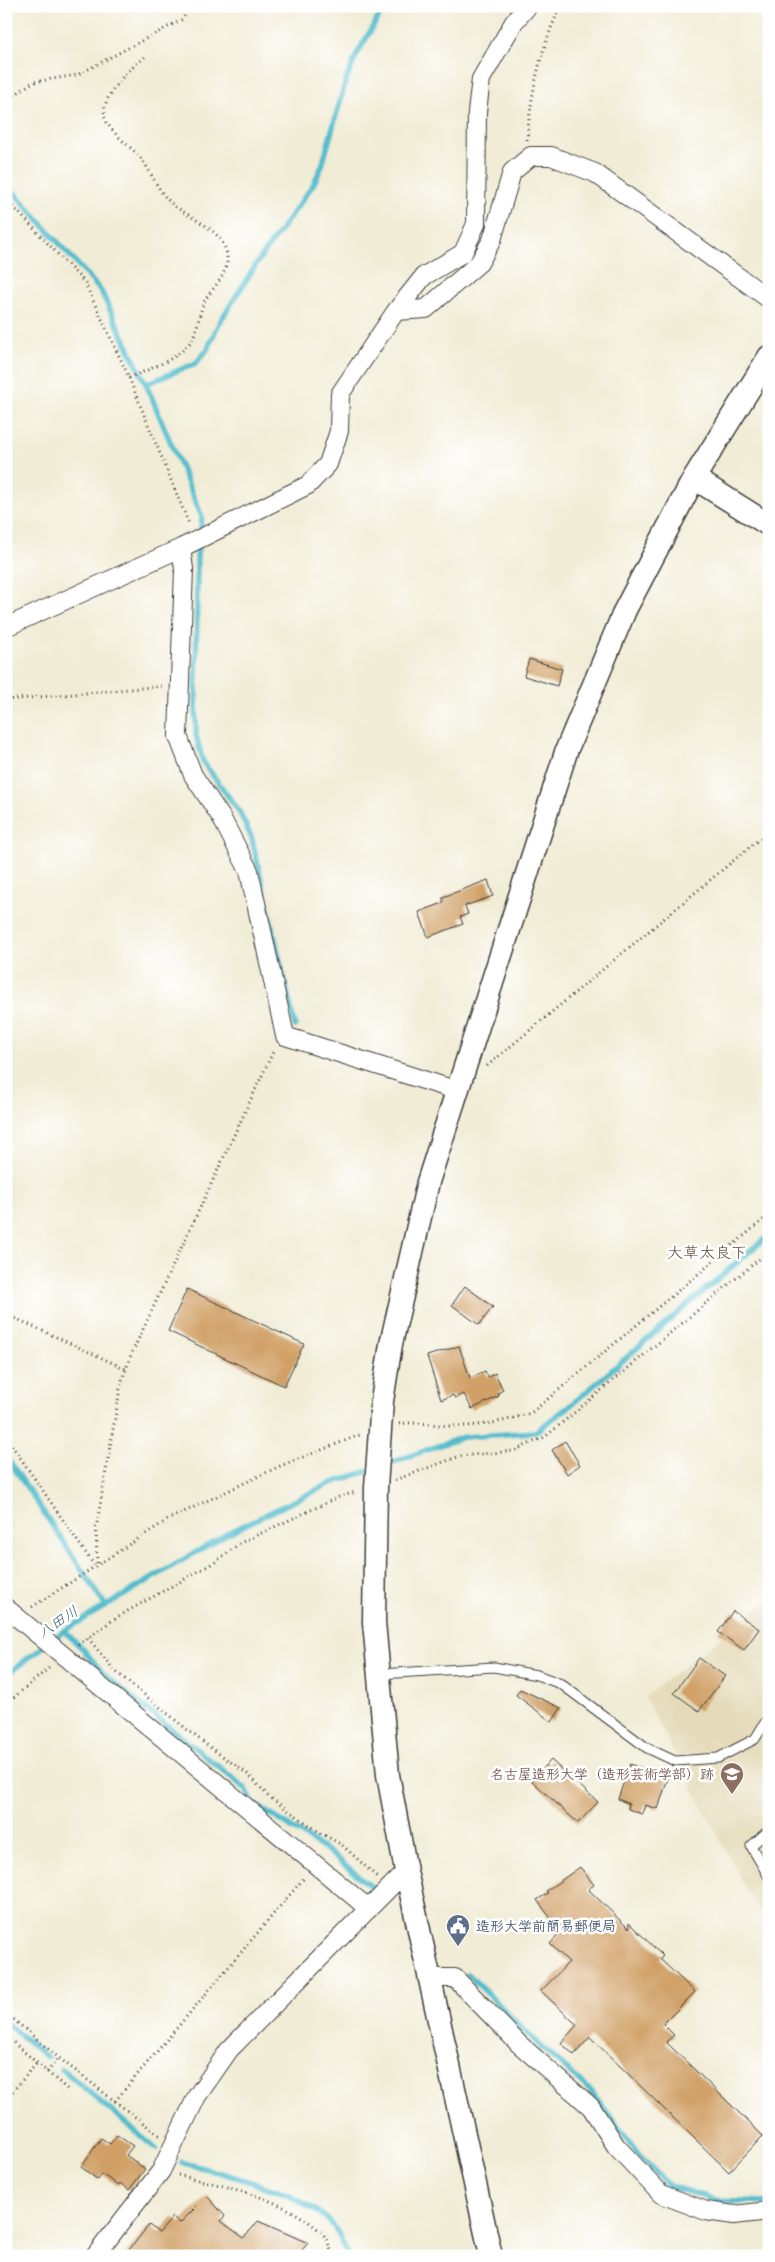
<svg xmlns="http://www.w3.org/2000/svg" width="775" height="2262" font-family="Delius,'Klee One',sans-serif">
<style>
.built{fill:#e5dbba}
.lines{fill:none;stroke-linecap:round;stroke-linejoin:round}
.stream{stroke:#53bdce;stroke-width:5.5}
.building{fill:#d0a066}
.service-casing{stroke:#3c3b38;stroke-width:11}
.minor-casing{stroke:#3c3b38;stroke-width:20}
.tertiary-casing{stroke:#3c3b38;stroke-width:25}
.path{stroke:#3c3b38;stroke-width:3;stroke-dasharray:1 4;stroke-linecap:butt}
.service{stroke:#fff;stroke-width:9}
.minor{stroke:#fff;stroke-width:18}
.tertiary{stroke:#fff;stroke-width:22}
.labels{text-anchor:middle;stroke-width:5;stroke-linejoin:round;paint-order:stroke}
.education-label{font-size:14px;font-weight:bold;fill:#785e54;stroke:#fff;text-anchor:end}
.service-label{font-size:14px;font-weight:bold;fill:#4e5e75;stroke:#fff;text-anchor:start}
.water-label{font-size:15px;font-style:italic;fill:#35646c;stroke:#fff}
.quarter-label{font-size:16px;fill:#5b4a36;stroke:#fff}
</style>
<rect width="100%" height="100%" fill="#fff"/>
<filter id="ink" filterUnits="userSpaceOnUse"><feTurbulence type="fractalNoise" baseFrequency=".02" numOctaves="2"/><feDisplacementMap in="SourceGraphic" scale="10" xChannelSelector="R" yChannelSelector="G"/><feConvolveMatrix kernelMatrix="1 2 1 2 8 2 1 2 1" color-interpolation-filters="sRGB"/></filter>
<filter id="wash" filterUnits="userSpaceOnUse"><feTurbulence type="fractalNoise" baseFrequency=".0096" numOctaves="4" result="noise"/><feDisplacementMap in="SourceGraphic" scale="20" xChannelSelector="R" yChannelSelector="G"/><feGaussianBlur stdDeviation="1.12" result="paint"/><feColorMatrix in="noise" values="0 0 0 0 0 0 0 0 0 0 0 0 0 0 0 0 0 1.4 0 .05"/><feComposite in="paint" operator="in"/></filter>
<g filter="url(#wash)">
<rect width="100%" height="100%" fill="#f1ecd5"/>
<path class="built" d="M769,1599v325l-21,-31 -103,-196z"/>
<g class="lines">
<path class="stream" d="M6,183l95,108 45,93
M295,1026l-43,-187 -13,-28 -36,-49 -7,-27 1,-178 5,-40 -56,-133 50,-21 11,-13 12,-27 38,-60 56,-78 9,-19 24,-86 11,-26 28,-48
M6,1456l100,150
M382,1466l81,-29 72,-5 36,-27 198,-170
M64,1631l19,18 22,27 140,112 8,15 76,49 44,36
M6,1675l58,-44 164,-98 101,-49 42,-14
M468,1974l67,67 57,51 47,63 30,31 48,14 52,2
M6,2023l41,34
M62,2069l94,80
M181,2162c41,12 130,31 154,66 5,9 9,19 13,28"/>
</g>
<g id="blocks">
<path class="building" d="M529,659l33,10 -5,17 -33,-10z
M488,880l5,16 -28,10 3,8 -8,3 3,7 -35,13 -9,-25 24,-9v-6z
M465,1286l28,21 -14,18 -27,-20z
M187,1289l117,55 -20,42 -116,-55z
M459,1346l11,32 15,-7 3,6 7,-4 8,17 -5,3 1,3 -27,13 -8,-15 -9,4 -2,-3 -12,5 -14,-44z
M565,1441l15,24 -13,9 -15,-24z
M733,1611l26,18 -15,21 -26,-18z
M699,1658l26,18 -26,35 -25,-18z
M520,1689l41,19 -9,14 -36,-27z
M551,1760l47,42 -20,21 -46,-42z
M630,1764l38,14 -10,31 -13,-4 -3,9 -14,-5 1,-5 -11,-5z
M580,1867l14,18 -6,4 41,40v-6l34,33 -3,3 35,33 -32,32 11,11 -8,7 97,94 -34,36 -139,-135 -16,18 -13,-12 16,-18 -36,-34 28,-29 -19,-18 11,-12 -24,-32 11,-7 -2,-2z
M117,2135l16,11 -7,9 19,14 -16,21 -9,-7 -2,3 -16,-12 -4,6 -17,-13 20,-29 9,6z
M207,2196l18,20 -4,5 23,17 14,-17 50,22 -11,13h-173l25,-31 10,8 14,-16 7,6z"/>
</g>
</g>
<g filter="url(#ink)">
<use href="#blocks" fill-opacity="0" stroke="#3c3b38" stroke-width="1"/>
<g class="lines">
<g class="service-casing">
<path id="service" d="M380,1674l114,-7 43,8 24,9 86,64 28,13 43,-3 37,-19 14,-23
M769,1830l-18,16 18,31"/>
</g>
<g class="minor-casing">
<path id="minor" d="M396,311l30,-2 53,-46 13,-23 20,-68 19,-16h20l44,17 174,126
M181,548l3,21 -6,167 15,39 28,42 28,54 36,165 173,55
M6,627l175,-79 127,-63 20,-21 11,-33 1,-37 56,-83 28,-35 39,-23 13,-29 1,-112 4,-33 33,-57 14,-16
M6,1608l363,301
M429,1978h26l64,66 72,63 25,39 45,48 45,17 28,4 35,-4
M95,2256l66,-85 36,-75 32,-46 177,-179"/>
</g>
<g class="tertiary-casing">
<path id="tertiary" d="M694,478l75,47
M491,2256l-85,-385 -18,-96 -14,-153 2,-135 6,-86 9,-57 37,-162 139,-433 58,-139 69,-132 75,-121"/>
</g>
<path class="path" d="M6,101l27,-19 44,-7 106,-56 6,-13
M527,140c4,-46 13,-92 34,-134
M6,199l79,84 42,90 62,151
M129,378c21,-10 56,-20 65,-43 5,-11 5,-23 10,-33 9,-15 28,-31 22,-51 -7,-25 -39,-33 -56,-49 -12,-11 -18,-29 -28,-42 -10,-13 -27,-23 -36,-39 -10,-21 24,-53 39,-64
M6,700l157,-14
M487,1066l282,-235
M6,1314l120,55
M399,1424c17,-3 33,1 51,2 30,1 52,-4 81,-13l238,-198
M6,1437l88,128
M395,1480l65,-24 53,-5 32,-14 224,-186
M97,1563l-1,-34 25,-146 10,-28 143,-305
M32,1607l137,-88 111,-53 80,-31
M88,1638l27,33 89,72 45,32 19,21 51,36 23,13 35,32
M78,1645l39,-28 98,-55 27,-20 97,-45 17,-5
M6,1704l43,-36
M6,2013l53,45 101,78
M6,2036l61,53
M47,2072l12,-14
M6,2099l31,-36
M115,2101l189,-223
M178,2175c49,12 105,22 143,57 6,5 9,17 12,24"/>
<use href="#service" class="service"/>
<use href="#minor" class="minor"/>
<use href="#tertiary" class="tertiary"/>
</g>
</g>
<defs>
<g id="university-pin" transform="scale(1.25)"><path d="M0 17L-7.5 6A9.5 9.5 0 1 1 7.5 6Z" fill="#8d6e63" stroke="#fff"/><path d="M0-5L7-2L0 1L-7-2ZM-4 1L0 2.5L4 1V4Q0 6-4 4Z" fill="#fff"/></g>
<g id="civic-pin" transform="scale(1.25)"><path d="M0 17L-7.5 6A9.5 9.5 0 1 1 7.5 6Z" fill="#5c6f8a" stroke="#fff"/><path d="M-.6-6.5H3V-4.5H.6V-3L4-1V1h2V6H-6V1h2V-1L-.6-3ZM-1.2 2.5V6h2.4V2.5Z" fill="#fff"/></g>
</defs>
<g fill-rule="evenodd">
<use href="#university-pin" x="732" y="1774"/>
<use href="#civic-pin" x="458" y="1926"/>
</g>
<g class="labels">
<g class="education-label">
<text x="714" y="1779">名古屋造形大学（造形芸術学部）跡</text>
</g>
<g class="service-label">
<text x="476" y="1931">造形大学前簡易郵便局</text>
</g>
<g class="water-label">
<text transform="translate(58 1622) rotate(-34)" y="5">八田川</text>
</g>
<g class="quarter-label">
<text x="707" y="1258">大草太良下</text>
</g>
</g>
<rect width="775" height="2262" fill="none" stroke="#fff" stroke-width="25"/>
</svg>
